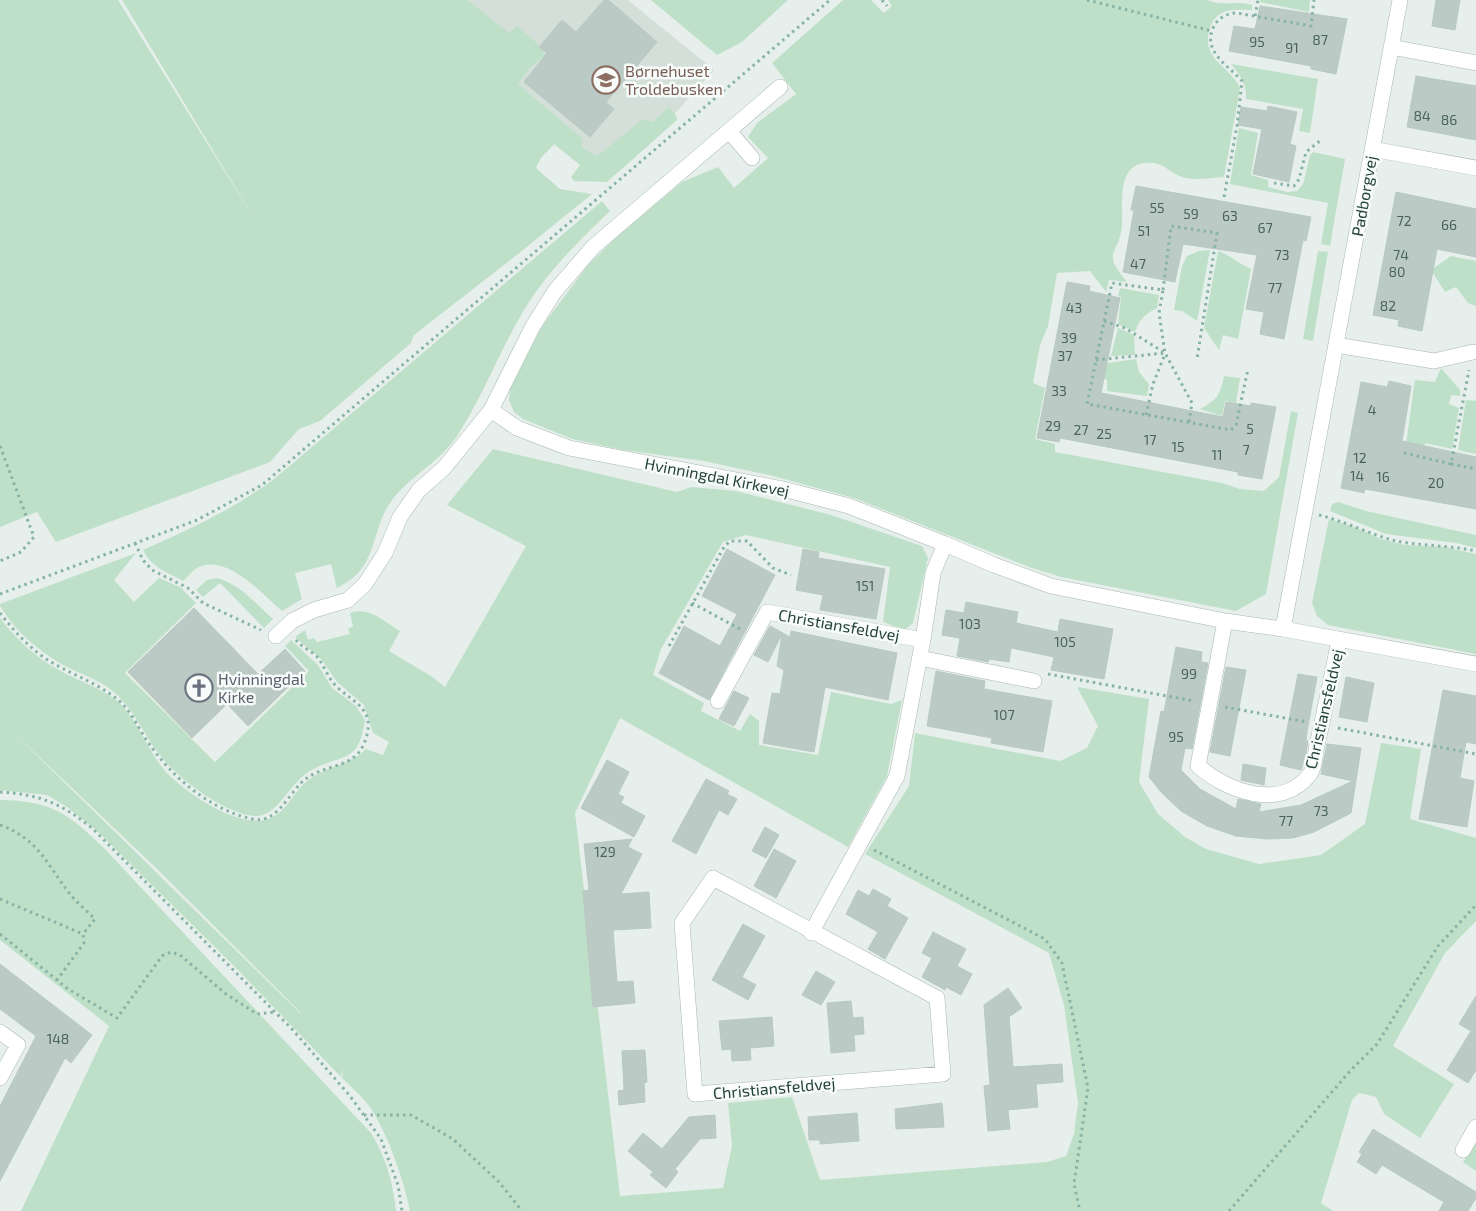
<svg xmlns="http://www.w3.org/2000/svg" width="1476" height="1211" font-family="'Exo 2',sans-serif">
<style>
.built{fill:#d4dfda}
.green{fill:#bfe0c8;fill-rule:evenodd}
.building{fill:#bbcac4;stroke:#b8c9c2}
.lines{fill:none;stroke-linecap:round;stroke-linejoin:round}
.street-casing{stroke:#a8b8b2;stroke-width:16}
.path{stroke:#86b3a5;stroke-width:3;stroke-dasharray:2.5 4;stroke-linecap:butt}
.street{stroke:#fff;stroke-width:15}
.labels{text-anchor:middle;stroke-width:5;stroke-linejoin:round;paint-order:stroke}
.number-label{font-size:14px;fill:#4a645c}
.education-label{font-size:16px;fill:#785e54;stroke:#f7fbf9;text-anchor:start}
.street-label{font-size:16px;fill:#24423a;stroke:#f7fbf9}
.worship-label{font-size:16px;fill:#5b616d;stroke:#f7fbf9;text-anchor:start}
</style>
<rect width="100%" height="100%" fill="#e6efeb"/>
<path class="built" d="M468,0h160l86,70 -53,59 -60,49 -89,-72 -3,-72z"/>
<path class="green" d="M0,0h118l142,228 -138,-228h346l41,33 8,-7 21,18 7,11 -17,15 -10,14 65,55 -1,9 15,8 46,-37 9,3 17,-15 7,8 1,5 -70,62 -33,-1 -3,-4 9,-12 -26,-21 -13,14 -5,9 2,3 22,19 32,5 -74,60 -104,81 -3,8 -91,78 -21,8 -29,33 -214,80 -19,-30 -37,15z
M651,0h137l-46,42 -25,13z
M843,0h28l13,13 8,-7 -4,-6h319c16,7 28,0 45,5v5c-8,0 -21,-1 -28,2 -16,6 -21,31 -11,44 8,12 21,18 27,32l-16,89c-15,1 -28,4 -42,0 -10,-3 -16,-12 -28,-14 -38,-4 -31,36 -32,60 -1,33 -23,25 5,59l-18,-2 -3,12 -16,-21 -33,2 -9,53 -8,19 -7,38 12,5 -10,51 20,5v8l167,31 18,6 24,2 15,-14 12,-66 7,2 -32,181 -30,17 -175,-34 -32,-10 -175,-69 -81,-22 -69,-15 -81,-11 -51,-11 -49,-20 -9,-7 -5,-12 1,-11 14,-29 19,-35 45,-60 24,-24 70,-59 36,-15 16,21 34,-30 -20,-21 9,-14 39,-29 -24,-31z
M1260,0h50l-1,12 -49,-10z
M1231,64l87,15 -8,54 -11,-2 4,-22 -57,-10c1,-15 -6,-24 -15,-35z
M1239,128l19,5 -7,42 17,5v7l19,5 10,-1 6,-7 7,-29 3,-3 32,7 -15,87 -9,-2 7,-41 -98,-19z
M602,201l8,10c-29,28 -59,57 -81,91 -28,44 -45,94 -74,137 -18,25 -48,39 -65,64 -15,21 -14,50 -31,69 -6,7 -15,12 -22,16l-6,-24 -36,9 7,26 -20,12c-20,-17 -56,-59 -85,-43 -5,3 -9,9 -14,13 -16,-9 -31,-13 -40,-31 45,-20 89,-40 130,-70z
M1210,250l-13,71 -15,-10 -8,-1 8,-44 5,-10 12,-5z
M1218,251c10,3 22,13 33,18l-13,70 -15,-4 -4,15 -15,-22z
M1318,251l10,1 -15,89 -10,-2z
M1451,256l25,5v45l-8,-3 -12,-16 -11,5 -14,-22z
M1120,288l39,7 -2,13c-12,6 -18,12 -22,24l-17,-8 3,-27 -3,-1z
M1118,328l16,7 1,20 -24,1z
M1136,359l3,13 10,12 -2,12 -40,-5v-11l-9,-4 3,-12z
M1441,368l19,22v6l-9,-1 -2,9 10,4 -7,41 -27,-6 -3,12 -17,-4 10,-71 20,2z
M1224,376l16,2 -4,25 -11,-2 -3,15 -22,-7c18,-10 20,-14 24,-33z
M1466,400l10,1v53l-18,-4z
M493,449l184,43 14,-5 45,4 95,24 91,31 6,12 -15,65 -8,7 -22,-8 7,-55 -144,-32 -23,7 -62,107 -8,26 51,28 -3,8 39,20 10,-17 9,7v24l59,10 13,-63 60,12 11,-4 -15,76 -39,71 -228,-129 -45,95 45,383 103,-8 9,-42 -4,-43 64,-6 28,83 227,-18 19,-6 8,-22 4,-31 -14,-98 -15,-52 -184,-99 44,-68 6,-53 145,28 27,-13 11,-22 -21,-39 72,12 -10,83 19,32 27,23 21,12 53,15 62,-9 44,-31 16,-81 40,6 -11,70 66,19v83l-31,32 -52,93 61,38 -34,54 -36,-24 -8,-17 -17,-4 -7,7 -31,103 12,8h-923c-6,-30 -23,-80 -41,-105 -7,-10 -18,-19 -27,-28l1,-11 -2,10 -108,-112 -137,-135 -29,-23 -20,-12 -47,-5v-172c16,21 36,40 59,52 19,11 40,17 57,30 21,17 32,52 50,72 20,21 77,61 107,45 14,-7 21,-25 33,-35 18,-16 43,-16 60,-33l17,6 6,-13 -16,-9 -9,-28 -27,-23 -15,-22 -27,-23 10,-7 3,10 6,-2 3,4 33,-8 -2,-5 5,-3 -3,-13c18,-7 35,9 50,18l-11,20 42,25 14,11 81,-141 -79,-41zM11,730l145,138 145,145h-1z
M1338,502l28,9 110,24v13l-20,-5 -70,-9 -56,-23 2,-7z
M1329,519l28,9 24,11 24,6 39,2 32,7v100l-148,-29 -11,-9 -5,-13z
M136,553l-22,27 20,22 25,-24 21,9 16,16 -71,70 90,89 94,-91 -24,-25 6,-6 27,25 14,23 24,18 9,14c-7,46 -22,32 -55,51 -20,11 -31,44 -53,45 -13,0 -28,-7 -39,-13 -24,-14 -46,-31 -63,-54 -14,-21 -24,-44 -45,-60 -11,-8 -25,-14 -37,-19 -30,-15 -55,-35 -73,-64v-2z
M216,578c23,5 40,26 57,41l-9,9 -44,-45 -17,14 -7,-7 11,-10z
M0,800c51,1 66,12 102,46l269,287c15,24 22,50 25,78h-375l88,-185 -109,-86z
M1476,1143v28l-13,-9z"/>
<path class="building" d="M604,0h4l11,9 38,33 -51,60 8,7 -24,28 -66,-55 23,-29 -8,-6 23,-27 14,12z
M1436,0h24l-5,30 -23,-4z
M1260,6l87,13 -11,55 -25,-5v-3l-82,-15 5,-25 21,3z
M1416,76l60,10v54l-69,-13z
M1268,106l29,6 -7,32 6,2 -7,36 -36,-8 9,-45 -24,-4 3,-18 26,4z
M1136,186l175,31 -5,24 -3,-1 -19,99 -24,-5 4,-22 -18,-3 11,-54 -74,-11 -8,38 -52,-10 11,-62h-3z
M1396,192l80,17v48l-39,-8 -15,82 -24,-5 1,-6 -26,-5z
M1067,282l23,4 -1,5 31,7 -19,95 122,24 3,-15 25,4v-3l25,4 -14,72 -24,-4v-3l-178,-34 -1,4 -22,-4z
M1389,381l22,5 -9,55 74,16v52l-111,-20 -1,4 -23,-5 20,-106 26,5z
M727,549l48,26 -66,125 -50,-27 25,-47 36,20 17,-32 -35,-18z
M803,549l16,3 -1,6 67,11 -9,50 -56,-9 3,-15 -27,-5z
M966,602l52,10 -2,11 42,9 2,-13 53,10 -9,50 -53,-9 3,-13 -43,-9 -2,14 -20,-3 -1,3 -31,-6 3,-18 -18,-3 4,-25 18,3z
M194,608l64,66 27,-25 20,22 -57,55 -21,-22 -35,34 -64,-66z
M770,626l20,11 1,-6 106,22 -9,47 -63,-13 -11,65 -51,-9 9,-50 8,1 4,-24 -7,-4 5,-32 -14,28 -14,-7z
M1176,647l26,5 -1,10 7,1 -16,86 -7,-1 -4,22 19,19 36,20 2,-10 23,5 -2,8 42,-7 52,-24 -32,-7 6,-30 34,4 -10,65 -37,19 -21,6 -26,1 -31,-3 -29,-10 -26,-15 -20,-19 -12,-15 12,-66 3,1z
M1226,667l20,3 -16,86 -20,-4z
M936,671l49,10 -1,8 68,12 -9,51 -52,-9 1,-5 -65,-12z
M1298,674l19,3 -10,54 -1,10h2l-3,18 -4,11 -21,-5z
M1346,677l28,6 -7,39 -28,-5z
M1443,690l33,6v48l-10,-2 -6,36 14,3 -7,46 -48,-8z
M734,691l15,7 -15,28 -15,-7z
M607,760l22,12 -11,22 6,3 -3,6 24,13 -11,21 -53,-29z
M1243,764l23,4 -2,17 -23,-5z
M706,779l23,12 -2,3 10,5 -9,16 -9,-5 -23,44 -24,-13z
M765,827l14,8 -13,23 -14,-7z
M632,839l-4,8 14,7 -21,40 28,-2 2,36 -38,2 4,52 16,-1 2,22 -42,4 -10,-116 6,-1 -5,-46z
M774,849l22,12 -20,37 -22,-12z
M873,889l18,10 -4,7 21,12 -23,41 -17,-10 10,-17 -32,-18 12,-24 11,6z
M743,924l22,12 -23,41 14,8 -8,15 -36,-20z
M933,932l33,17 -9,17 15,8 -11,21 -15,-8 -1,3 -23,-13 10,-19 -10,-5z
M0,964l92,71 -21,28 -6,-5 -65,123v-75l36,-70 -36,-27z
M816,971l19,11 -14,23 -19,-10z
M1008,988l14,20 -13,9 4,50 49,-3 1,18 -27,2 2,23 -30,3 2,19 -22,2 -4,-45 6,-1 -6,-80z
M1476,996v74l-8,13 -21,-13 24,-39 -12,-7z
M851,1001l2,17 10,-1 1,17 -10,1 1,16 -24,2 -4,-50z
M772,1017l2,29 -24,2 1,12 -19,1 -1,-12 -9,1 -3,-29z
M645,1050l2,32 -3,1 1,19 -26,3 -1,-14 6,-1 -2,-39z
M942,1103l2,24 -48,2 -1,-20z
M857,1113l2,28 -39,3v-4h-11l-1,-23z
M715,1115l1,23 -16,1 -25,30 3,3 -12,16 -16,-13 3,-3 -25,-21 15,-18 19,16 27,-32z
M1373,1129l103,63v6l-8,13h-29l5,-9 -62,-37 -6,9 -19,-12 5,-8 -3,-2z"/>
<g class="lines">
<g class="street-casing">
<path id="street" d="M1391,47l85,16
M729,131l23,27
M1372,149l104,19
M1336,345l98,16 39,-9
M491,410l26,18 52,20 214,41 66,17 96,38
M1225,621l-27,145c29,25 83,46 112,8 5,-6 5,-21 7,-29 8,-35 15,-70 22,-105
M1283,629l117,-629
M276,636l16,-15 22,-11 34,-10 17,-16 20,-31 15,-36 19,-27 25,-22 47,-58 42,-84 22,-35 38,-44 187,-160
M920,658l114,23
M718,701l49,-89 156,28
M713,878l224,120 6,76 -248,20 -13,-171z
M811,933l86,-157 26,-136 10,-67 12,-29 49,21 57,21 174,35 58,8 193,35
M0,1032l18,13 -18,33
M1463,1150l13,-23"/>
</g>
<path class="path" d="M882,0l5,6
M1087,0l125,31
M1255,16l3,-16
M1274,183l20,3 5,-7 7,-27 15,-12
M1224,197l13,-71 5,-45c-14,-16 -41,-30 -28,-55 5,-9 14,-13 23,-13l74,13 3,-26
M1163,290l8,-64 46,7 -20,126
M1104,321l21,7 40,25
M1096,360l69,-7
M1146,415l7,-31 12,-30
M1189,422l3,-19 -27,-50 -6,-40 4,-23 -51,-7 -25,121 144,26 5,-5 12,-56
M0,446l34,91 -13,15 -21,9
M1404,453l47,11 18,-94
M1451,464l25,5
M1319,515c25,6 48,18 73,25 25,6 57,5 84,11
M135,543l8,17 9,10 36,18 15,15 58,27
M0,594l197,-74 65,-35 568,-485
M692,603l48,26
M0,613c14,18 31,37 51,49 22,13 46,21 66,37 16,13 21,30 33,46 23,33 61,65 102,74 24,5 34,-21 49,-36 16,-16 40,-15 53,-26 6,-4 10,-12 12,-19 9,-28 -10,-34 -28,-50 -9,-8 -13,-20 -19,-29 -6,-8 -17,-11 -23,-19
M669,646l55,-99 6,-6h17l26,27 18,7
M1048,674l146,27
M1225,707l82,15
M1338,728l138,26
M0,792c39,2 63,12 93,37l199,200 58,67 31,43 17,46 4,26
M0,825c39,14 47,40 70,69 7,9 17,17 25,25l-12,15 1,9 -27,37
M874,850l171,89 17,24 26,125 -14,96 6,27
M0,899l83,35
M0,934l68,55 49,29 45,-62 9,-4 9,3 46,39 31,20 19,-2
M364,1115h47l42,24 46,43 23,29
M1229,1211l121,-140 27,-27 61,-98 38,-41"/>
<use href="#street" class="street"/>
</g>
<defs>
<g id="school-ring" transform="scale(1.4375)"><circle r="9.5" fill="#f7fbf9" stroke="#8d6e63" stroke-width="1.5"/><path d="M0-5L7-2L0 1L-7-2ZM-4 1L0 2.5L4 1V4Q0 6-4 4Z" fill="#8d6e63"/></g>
<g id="church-ring" transform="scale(1.4375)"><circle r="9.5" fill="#f7fbf9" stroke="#6b7280" stroke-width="1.5"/><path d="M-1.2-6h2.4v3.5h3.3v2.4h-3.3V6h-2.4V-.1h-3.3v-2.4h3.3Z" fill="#6b7280"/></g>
</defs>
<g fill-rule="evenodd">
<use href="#school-ring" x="606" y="80"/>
<use href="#church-ring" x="199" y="688"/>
</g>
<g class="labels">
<g class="number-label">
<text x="1320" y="45">87</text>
<text x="1257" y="47">95</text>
<text x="1292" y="53">91</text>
<text x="1422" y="121">84</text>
<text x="1449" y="125">86</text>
<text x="1157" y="213">55</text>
<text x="1191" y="219">59</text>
<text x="1230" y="221">63</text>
<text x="1404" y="226">72</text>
<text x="1449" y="230">66</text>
<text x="1265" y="233">67</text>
<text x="1144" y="236">51</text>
<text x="1282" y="260">73</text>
<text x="1401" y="260">74</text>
<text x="1138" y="269">47</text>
<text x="1397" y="277">80</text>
<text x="1275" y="293">77</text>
<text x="1388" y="311">82</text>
<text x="1074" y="313">43</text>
<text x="1069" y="343">39</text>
<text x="1065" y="361">37</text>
<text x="1059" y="396">33</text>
<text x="1372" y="415">4</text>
<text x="1053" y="431">29</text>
<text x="1250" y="434">5</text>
<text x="1081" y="435">27</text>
<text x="1104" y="439">25</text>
<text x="1150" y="445">17</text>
<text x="1178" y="452">15</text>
<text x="1246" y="455">7</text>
<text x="1217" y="460">11</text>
<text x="1360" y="463">12</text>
<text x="1357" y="481">14</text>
<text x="1383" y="482">16</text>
<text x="1436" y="488">20</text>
<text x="865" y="591">151</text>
<text x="970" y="629">103</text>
<text x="1065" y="647">105</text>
<text x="1189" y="679">99</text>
<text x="1004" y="720">107</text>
<text x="1176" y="742">95</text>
<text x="1321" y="816">73</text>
<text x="1286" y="826">77</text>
<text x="605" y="857">129</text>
<text x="58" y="1044">148</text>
</g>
<g class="education-label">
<text x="625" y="77">Børnehuset<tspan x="625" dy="18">Troldebusken</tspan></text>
</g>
<g class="street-label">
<text transform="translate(1364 196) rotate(-80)" y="6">Padborgvej</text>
<text transform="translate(717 477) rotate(11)" y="6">Hvinningdal Kirkevej</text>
<text transform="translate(839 625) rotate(10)" y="6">Christiansfeldvej</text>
<text transform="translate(1324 709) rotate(-77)" y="6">Christiansfeldvej</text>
<text transform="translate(774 1088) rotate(-5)" y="6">Christiansfeldvej</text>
</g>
<g class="worship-label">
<text x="218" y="685">Hvinningdal<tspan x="218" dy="18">Kirke</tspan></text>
</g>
</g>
</svg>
